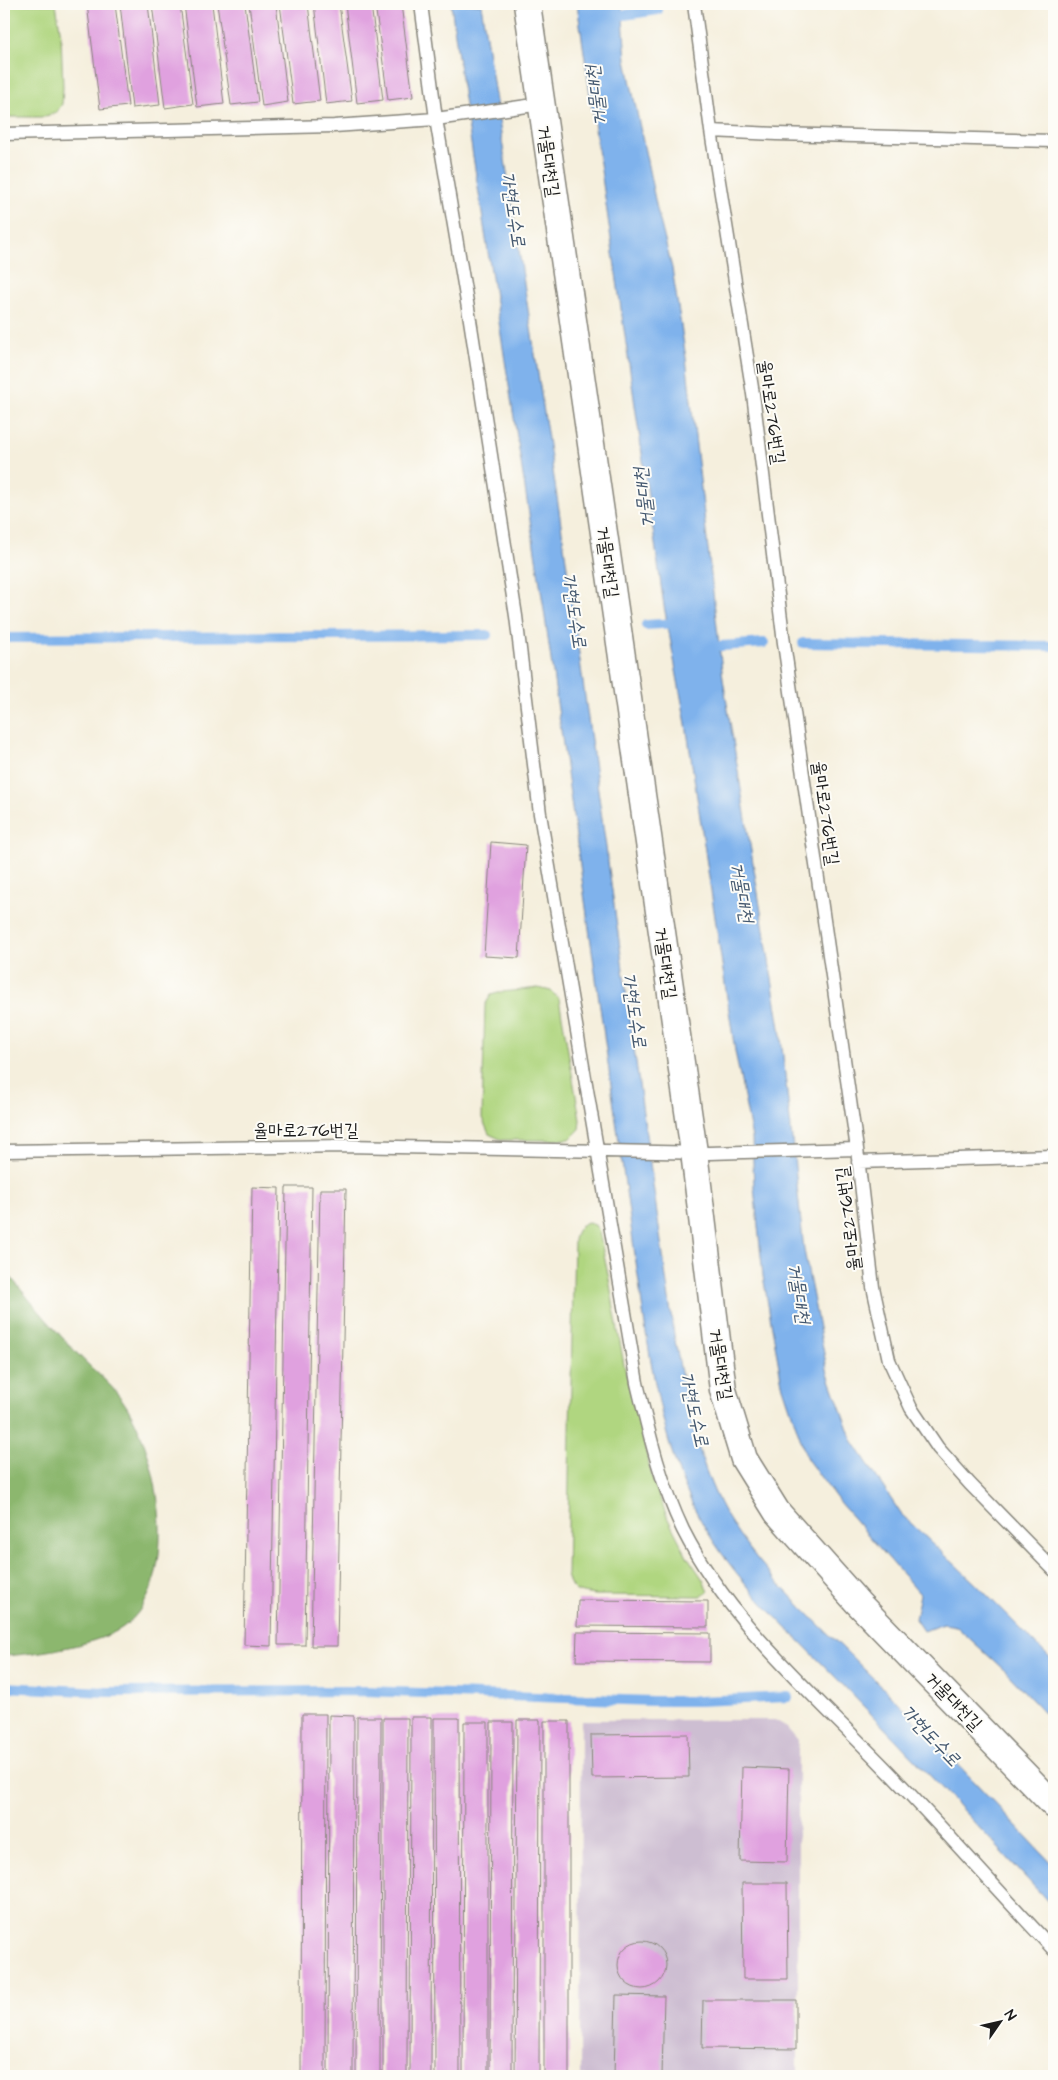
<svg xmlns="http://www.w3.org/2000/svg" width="1058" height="2080" font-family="'Architects Daughter','Poor Story',sans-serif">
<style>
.industrial{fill:#cdbed2}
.green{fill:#b0d680;stroke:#66794e}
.forest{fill:#8cb76e;stroke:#546a45}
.water{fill:#7fb2ec;stroke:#4e6784}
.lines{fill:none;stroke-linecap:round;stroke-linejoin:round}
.stream{stroke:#7fb2ec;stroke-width:10}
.building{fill:#e0a1df}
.service-casing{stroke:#88867c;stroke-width:15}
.minor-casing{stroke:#88867c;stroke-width:29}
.service{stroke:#fff;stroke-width:12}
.minor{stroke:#fff;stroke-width:26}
.labels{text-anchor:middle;stroke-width:4;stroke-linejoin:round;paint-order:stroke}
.street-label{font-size:18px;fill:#1c1c1c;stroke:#fdfcf7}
.water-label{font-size:19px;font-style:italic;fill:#44586f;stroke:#fdfcf7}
</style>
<rect width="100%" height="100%" fill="#fdfcf7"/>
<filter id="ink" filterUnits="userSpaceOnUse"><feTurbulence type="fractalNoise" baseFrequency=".02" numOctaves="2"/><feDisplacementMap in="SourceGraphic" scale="10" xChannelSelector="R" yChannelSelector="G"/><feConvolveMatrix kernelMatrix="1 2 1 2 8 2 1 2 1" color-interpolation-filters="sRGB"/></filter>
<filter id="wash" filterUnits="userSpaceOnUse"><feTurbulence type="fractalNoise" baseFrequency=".0096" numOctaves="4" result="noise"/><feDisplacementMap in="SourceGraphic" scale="20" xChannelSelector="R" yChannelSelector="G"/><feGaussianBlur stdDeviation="1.12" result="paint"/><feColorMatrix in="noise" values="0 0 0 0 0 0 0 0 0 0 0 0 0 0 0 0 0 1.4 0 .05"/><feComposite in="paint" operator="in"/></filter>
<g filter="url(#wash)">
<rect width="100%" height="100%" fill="#f5efdd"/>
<path class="industrial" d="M581,1720h194l12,7 11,13v336h-218z"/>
<path class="green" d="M4,4h52l5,32 2,51 -1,17 -6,9 -14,4h-38z
M538,988l13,3 8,8 21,120 -1,11 -9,9 -19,1h-49l-13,-6 -7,-16 3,-113 6,-10 11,-3z
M588,1223l7,2 4,7 10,47 15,86 29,115 15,39 19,37 17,25 4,11 -6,4 -108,-1c-17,-3 -22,-2 -27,-20l7,-335c2,-9 4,-14 14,-17z"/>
<path class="forest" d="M4,1269c23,28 46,56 72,83 17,19 38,33 51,55 33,53 54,172 0,217 -24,21 -92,30 -123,32z"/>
<path class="water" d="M451,4h30l78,506 115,825c11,58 22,126 51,178 36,61 94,110 143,160 64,63 125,128 186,193v42c-70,-76 -141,-151 -213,-225 -51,-53 -107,-101 -142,-166 -31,-57 -42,-121 -53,-184l-103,-730 -81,-517z
M577,4h45l4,56 31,149 15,59 14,90 37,321 57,349 24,222 24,124 24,66 49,74 75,70 78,78v61l-49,-52 -49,-45 -12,-2 -21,7 -8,-12 5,-25 -80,-91 -33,-44 -25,-75 -19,-108 -9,-89 -2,-49 -17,-87 -49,-327 -22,-118z"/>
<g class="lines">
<path class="stream" d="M610,17l48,-7
M646,625l31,-2
M4,638l483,-3
M803,643l251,3
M707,647l57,-4
M4,1687l101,5 259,-1 288,10h47l89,-4"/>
</g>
<g id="blocks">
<path class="building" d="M87,4h28l13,102 -28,3z
M120,4h28l12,101 -28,3z
M152,4h28l13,100 -28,4z
M184,4h28l12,100 -27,3z
M217,4h28l13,98 -27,3z
M249,4h27l12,98 -26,4z
M280,4h28l12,97 -27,3z
M314,4h25l13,97 -26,3z
M345,4h26l12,96 -26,3z
M375,4h26l12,93 -25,3z
M491,842l35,3 -7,113 -35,-2z
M252,1187l27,1 -8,458 -27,-1z
M286,1187h26l-7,458h-27z
M320,1189h26l-9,457h-26z
M578,1600l130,1v26l-131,-1z
M577,1632l133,1v29l-134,-1z
M302,1714h24l-1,362h-24z
M329,1715l25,1 -1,360h-25z
M357,1717h24l-1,359h-24z
M411,1717h21l-1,359h-21z
M383,1718h25l-1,358h-24z
M434,1718h25l1,358h-25z
M517,1720h23l-1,356h-24z
M544,1721h25v355h-25z
M464,1722h24v354h-25z
M491,1722h22l-1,354h-22z
M688,1734l1,43 -97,1 -1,-43z
M742,1767l47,2 -2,93 -47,-1z
M742,1883h45l1,96h-45z
M618 1965a24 24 0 1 1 48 0a24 24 0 1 1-48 0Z
M616,1995l48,1 -2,80h-48z
M703,2000h93v49l-94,-1z"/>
</g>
</g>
<g filter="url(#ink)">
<use href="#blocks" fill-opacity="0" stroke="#88867c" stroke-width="1"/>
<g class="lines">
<g class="service-casing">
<path id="service" d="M421,4l15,115 34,201 46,296 24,198 97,569c12,50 23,99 46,147 46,91 126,160 196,232 60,61 116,126 175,188
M694,4l17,127 42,263 31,249 73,506 16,138 16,73 22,48 27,40 32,36 84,86
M711,131l65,3 278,7
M4,134l330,-8 102,-7 105,-15
M4,1151l341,-5 364,7 148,-4
M858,1162l196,-6"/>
</g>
<g class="minor-casing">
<path id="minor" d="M527,4l167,1148 29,238 21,69 33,53 81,91 196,202"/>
</g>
<use href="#service" class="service"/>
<use href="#minor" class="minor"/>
</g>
</g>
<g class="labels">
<g class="street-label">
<text transform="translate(549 161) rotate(82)" y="6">거물대천길</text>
<text transform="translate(772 412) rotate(82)" y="6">율마로276번길</text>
<text transform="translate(608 562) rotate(82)" y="6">거물대천길</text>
<text transform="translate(826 813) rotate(82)" y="6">율마로276번길</text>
<text transform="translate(666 963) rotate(82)" y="6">거물대천길</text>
<text x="306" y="1136">율마로276번길</text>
<text transform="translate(848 1219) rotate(-97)" y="6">율마로276번길</text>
<text transform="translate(721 1364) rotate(81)" y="6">거물대천길</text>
<text transform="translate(954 1701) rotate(46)" y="6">거물대천길</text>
</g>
<g class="water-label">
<text transform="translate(595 96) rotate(-97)" y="7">거물대천</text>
<text transform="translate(514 209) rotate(81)" y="7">가현도수로</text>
<text transform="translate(643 498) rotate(-97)" y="7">거물대천</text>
<text transform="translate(575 610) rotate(81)" y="7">가현도수로</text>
<text transform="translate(743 892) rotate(80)" y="7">거물대천</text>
<text transform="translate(635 1010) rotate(81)" y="7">가현도수로</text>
<text transform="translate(800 1293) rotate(81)" y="7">거물대천</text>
<text transform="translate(695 1409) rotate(77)" y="7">가현도수로</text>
<text transform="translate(931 1735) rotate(46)" y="7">가현도수로</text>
</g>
</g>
<rect width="1058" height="2080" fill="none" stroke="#fdfcf7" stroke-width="20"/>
<g transform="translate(1000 2022) rotate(56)" stroke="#fdfcf7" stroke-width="4" paint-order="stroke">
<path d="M0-4L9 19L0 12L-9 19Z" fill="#1c1c1c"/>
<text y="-8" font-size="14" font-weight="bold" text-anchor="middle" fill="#1c1c1c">N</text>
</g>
</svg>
